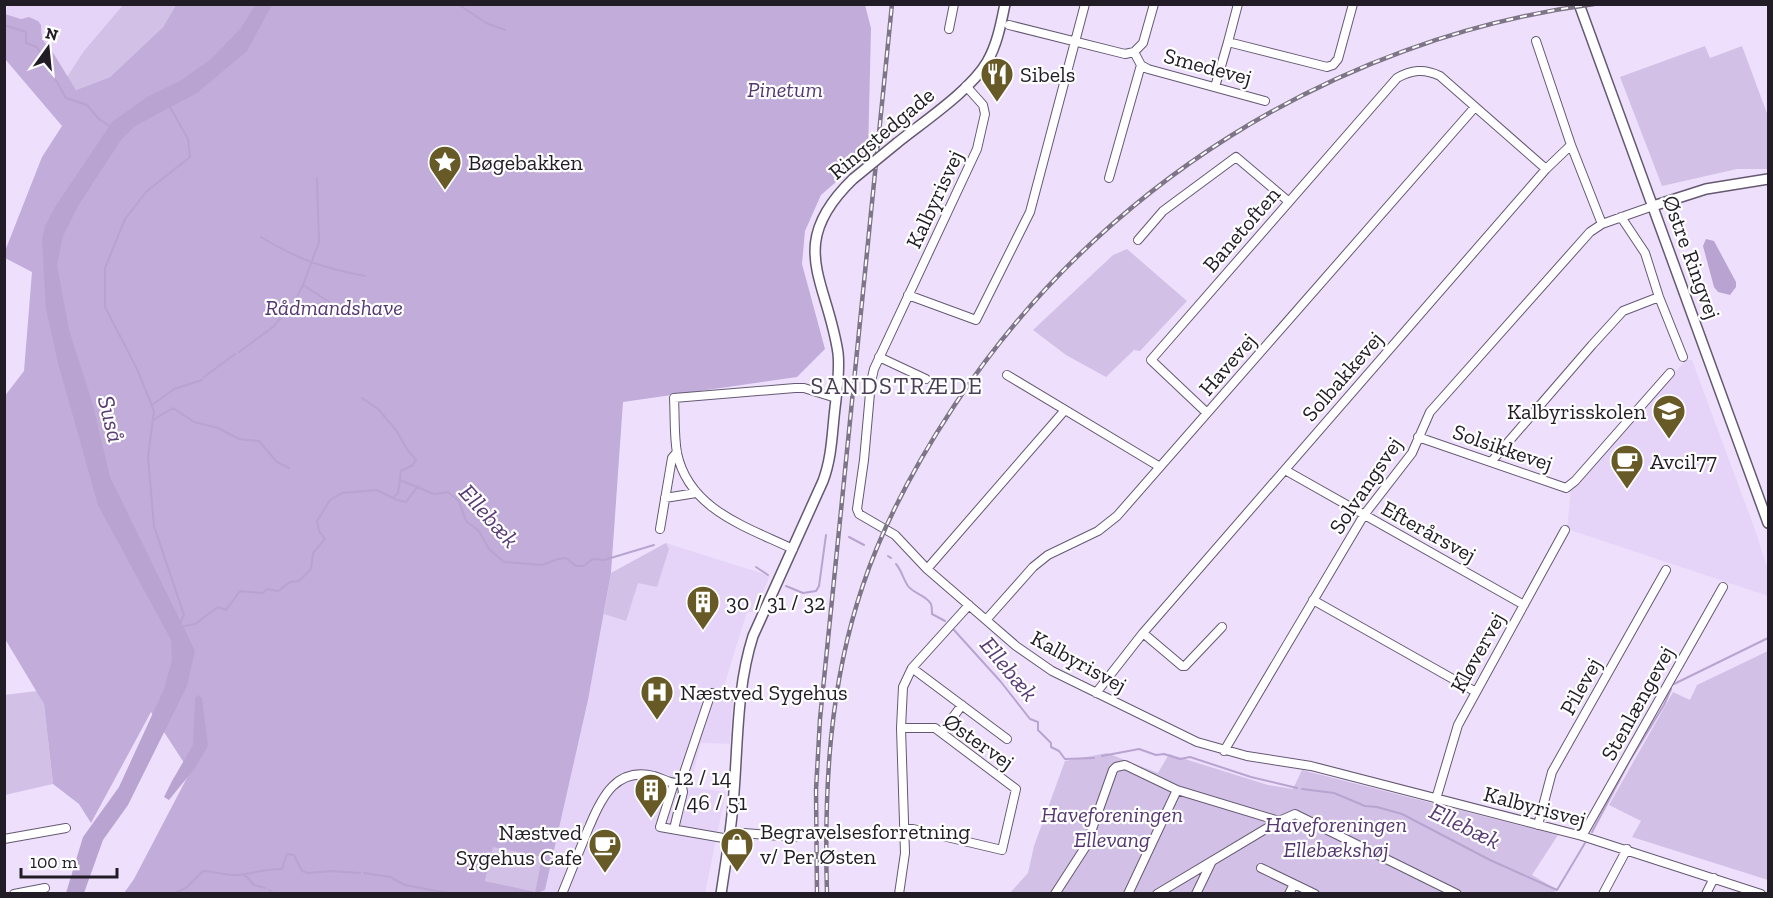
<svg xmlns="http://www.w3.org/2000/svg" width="1773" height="898" font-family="'Zilla Slab',serif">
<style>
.built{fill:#e5d4f8}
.green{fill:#d2c0e6}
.forest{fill:#c2acda;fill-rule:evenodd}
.water{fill:#b9a3d0}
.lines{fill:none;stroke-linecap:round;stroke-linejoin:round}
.stream{stroke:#b9a3d0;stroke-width:2}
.minor-casing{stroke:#655972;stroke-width:10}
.tertiary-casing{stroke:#655972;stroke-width:12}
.minor{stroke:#fff;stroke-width:8}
.tertiary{stroke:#fff;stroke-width:9}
.rail-casing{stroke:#7e7587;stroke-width:4.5}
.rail{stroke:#fff;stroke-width:2;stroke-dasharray:7;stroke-linecap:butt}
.tertiary-bridge-casing{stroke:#655972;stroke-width:12;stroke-linecap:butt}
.tertiary-bridge{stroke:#fff;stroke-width:9}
.labels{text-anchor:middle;stroke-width:4.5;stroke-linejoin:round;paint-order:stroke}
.street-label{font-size:22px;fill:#211c26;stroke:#fff}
.poi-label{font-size:22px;fill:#211c26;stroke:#fff;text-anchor:start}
.park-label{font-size:22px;font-style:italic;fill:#553771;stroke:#fff}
.neighbourhood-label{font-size:24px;letter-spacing:1.5px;fill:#493e56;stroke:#fff}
.water-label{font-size:24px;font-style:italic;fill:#5a3c75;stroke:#fff}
</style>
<rect width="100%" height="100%" fill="#eee0fd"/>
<path class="built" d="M8,5h168l-100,85 -24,-39 -11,-12 1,-8 -18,-13 -3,1 -16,-5z
M1686,360h6l66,178 10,33v25l-201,-67 4,-41z
M666,543l104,33 -16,36h-7l-22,71 8,16 -3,45 -29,-1 -11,44 36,5 -21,101 -167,1 7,-4 43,-190 23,-127z"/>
<path class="green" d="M123,5h53l-13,22 -53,50 -34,13 -9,-13 17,-26z
M1705,46l5,12 32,-12 26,70v53h-31l-75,17 -42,-109z
M1127,249l60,52 -47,50 -6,-1 -28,27 -40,-22 -33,-25 80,-75z
M666,543l3,6 -12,38 -19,-4 -12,38 -22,-7 7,-41z
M1768,651v229l-136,-43 9,-16 -32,-16 64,-113 17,8 7,-15z
M37,691l7,13 9,80 -48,11 -1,-100z
M1107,753l51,20 11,-19 99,31 25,4 9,-19 256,65 -26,40 24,14 -2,4 -545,1 19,-21 6,-27 31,-85z
M493,846l49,11 -7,36 -50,-12z"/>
<path class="forest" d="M176,5h689l6,23 -3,126 -47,41 -16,36 -3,33 23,85 -28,28 -174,25 -12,171 -23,127 -43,190 -7,3h-414l10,-14 56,-107 -39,-60 -60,111 -12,-19 -26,-20 -9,-80 -39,-65 -1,-242 20,-26 8,-99 -27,-14v-7l37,-94 20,-31 -57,-67 -1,-43 1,-2 16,5 8,-2 9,4 3,4 1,14 10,12 24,39 34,-13 53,-50zM493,847l49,10 -7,35 -50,-11z"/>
<path class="water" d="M256,4l16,1 -25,46 -50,42 -62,33 -14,14 -43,66 -15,30 -6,29 12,65 24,75 17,72 85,174 -8,35 -59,119 -25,35 -19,53h-18l17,-56 36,-50 45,-98 8,-29 -1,-20 -73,-135 -40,-142 -12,-54 -4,-69 3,-14 10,-19 57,-85 35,-25 33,-16 30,-21 31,-32z
M1706,239l8,2 22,41v5l-6,8 -12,-3 -4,-5 -11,-41z
M198,695l4,3 6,48 -13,22 -26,32 -5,-3 8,-16 21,-36 2,-47z"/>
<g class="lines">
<path class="stream" d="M458,4l28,19 19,7
M4,25l22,7v11l11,4 29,51 21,7 12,14 12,8
M170,107l18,32 2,18 -43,34 -22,28 -20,49v39l32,62 17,42 -6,46 6,69 30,89 -4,8
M261,237c36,22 62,31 104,39
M303,285l43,28 20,-2
M239,352l34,-25 22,-26 8,-16 16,-43 -2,-64
M204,377l31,-23
M362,398l16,11 18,21 11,19 9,11 -3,5 -12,6 -1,8
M152,405l22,-16 28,-9
M153,420l20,-12 21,14 24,6 21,11 20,2 18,21 12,6
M394,499l12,3 12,-16
M849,537l15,8
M888,556l3,2
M896,564c6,7 7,15 12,22 6,8 18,9 23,18 1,3 1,7 1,10l13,7
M756,567l12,8
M786,586l17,7 13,-2 3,-5 7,-51
M179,627l16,-3 23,-17 8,3 14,-19 23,2 4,-4 11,2 12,-9 9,-1 12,-12 2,-16 12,-14 -6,-8 -2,-10 13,-21 12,-7 35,-3 16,8 5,-5 2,-13 34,14 14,-2 11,9 7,20 13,10 10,18 15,13 38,3 16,-6 8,-1 10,8h7l10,-7 11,1 50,-15
M954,630l47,52 29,37 8,3v8l13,13v4l8,4 6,8 29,-1
M1674,684l94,-46
M1102,756l37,-7 17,6 8,-1 16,5 10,-2 61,20 46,11
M1302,789l32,4 31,13 12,1 25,7 88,46 67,30 28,-47
M1592,832l37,-70 35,-57 7,-16
M364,873l26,4 15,8 42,8
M243,875l4,2 7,8 11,3
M269,890l6,4
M162,894l14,-1 11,-6 16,-16c12,0 22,5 35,4 15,-1 28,-7 44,-6l5,-15 7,1 8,16 6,2 24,-2 28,2"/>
<g class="minor-casing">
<path id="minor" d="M1238,4l-10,38 99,25 6,-2 5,-6 15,-55
M1009,25l116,29 9,-2 7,13 7,4 117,32
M949,29l5,-25
M1536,41l35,104 31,79
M1134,52l9,-9 11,-39
M966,86l17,19 2,9 -8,35 -103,220 -3,13 -7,78 -7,49 2,5 36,21 32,34 59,51 30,26 36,25 145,71 50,14 64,10 271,70 179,58
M1215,87l13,-45
M1109,178l32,-113
M1621,217l24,36 14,44 24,60
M1138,240l25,-29 73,-54 52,44
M908,295l68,25 54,-108 55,-208
M879,357l47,22
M1007,375l153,92
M1207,413l-56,-53 246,-282c14,-8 27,-10 43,-2l106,93
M1418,437l148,51 9,-7 95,-108
M1491,462l101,-117 31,-34 36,-14
M1285,470l239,135
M665,498l31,-5
M660,529l12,-71 5,-6
M793,549c-46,-22 -104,-39 -116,-96 -3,-17 -2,-37 -3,-55l121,-10h9l32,10
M927,569l138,-159
M1313,600l163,92
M986,620l47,-53 15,-12 50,-24 19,-15 358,-409
M1143,633l39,33h3l37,-39
M912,668l95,71
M1096,693l47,-60 403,-464 25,-24
M901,728h34l81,61 -14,61 -89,-21h-9
M942,732l20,-27
M1224,751l140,-236 48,-62 18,-41 160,-180 12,-8 51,-18
M674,783l-14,44 69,12
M1436,799l22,-74 107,-195
M590,825c12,-29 27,-58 64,-49 10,3 18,9 27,6l30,-89 29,3
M1538,825l14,-53 114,-202
M674,829l9,-37 -2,-10
M730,832l65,5
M1582,836l141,-249
M4,839l62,-11
M1261,868l54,26
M14,894l31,-6
M562,894l27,-67
M899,894l6,-41 -4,-125 2,-41 9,-19 57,-63
M1055,894l31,-48 27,-76 3,-3 9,-2 52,25 102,31
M1128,894l49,-104
M1157,894l122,-73 16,-7 162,80
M1196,894l15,-31
M1289,894l5,-10
M1603,894l24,-45
M1706,894l8,-16"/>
</g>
<g class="tertiary-casing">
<path id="tertiary" d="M1579,4l189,519
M897,143c26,-21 73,-52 90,-81 10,-17 14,-38 18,-58
M1653,206l53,-17 62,-10
M721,894c5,-34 11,-68 13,-102 4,-52 3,-106 19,-156l70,-155c9,-24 9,-48 12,-73 2,-18 5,-37 3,-55 -11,-74 -53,-108 15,-174"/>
</g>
<use href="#minor" class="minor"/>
<use href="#tertiary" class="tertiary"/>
<g class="rail-casing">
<path id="rail" d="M817,894l-1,-104 4,-71 72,-715
M827,894c-3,-105 2,-209 36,-309 21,-63 54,-123 91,-179 144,-219 380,-367 640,-402"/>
</g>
<use href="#rail" class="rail"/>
<g class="tertiary-bridge-casing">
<path id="tertiary-bridge" d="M853,179l44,-36"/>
</g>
<use href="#tertiary-bridge" class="tertiary-bridge"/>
</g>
<defs>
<g id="restaurant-pin" transform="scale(1.725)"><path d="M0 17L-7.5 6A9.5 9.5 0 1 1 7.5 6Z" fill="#675a27" stroke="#fff"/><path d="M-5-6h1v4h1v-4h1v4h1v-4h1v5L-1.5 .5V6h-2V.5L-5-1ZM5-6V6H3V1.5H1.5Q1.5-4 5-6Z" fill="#fff"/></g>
<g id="sight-pin" transform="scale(1.725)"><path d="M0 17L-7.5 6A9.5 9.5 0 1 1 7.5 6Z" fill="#675a27" stroke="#fff"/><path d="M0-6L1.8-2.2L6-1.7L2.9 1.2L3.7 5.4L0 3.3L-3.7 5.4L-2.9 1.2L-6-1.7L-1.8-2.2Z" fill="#fff"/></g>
<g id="school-pin" transform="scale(1.725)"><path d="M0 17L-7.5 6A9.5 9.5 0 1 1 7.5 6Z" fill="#675a27" stroke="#fff"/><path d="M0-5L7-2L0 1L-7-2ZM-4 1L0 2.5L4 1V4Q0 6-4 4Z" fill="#fff"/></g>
<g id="cafe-pin" transform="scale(1.725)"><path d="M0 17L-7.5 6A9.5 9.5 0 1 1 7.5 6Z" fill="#675a27" stroke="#fff"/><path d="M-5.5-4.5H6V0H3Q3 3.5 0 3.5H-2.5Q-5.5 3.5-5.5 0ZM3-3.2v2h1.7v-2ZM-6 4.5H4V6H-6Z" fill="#fff"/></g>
<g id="building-pin" transform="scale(1.725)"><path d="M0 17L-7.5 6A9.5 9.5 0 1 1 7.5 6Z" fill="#675a27" stroke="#fff"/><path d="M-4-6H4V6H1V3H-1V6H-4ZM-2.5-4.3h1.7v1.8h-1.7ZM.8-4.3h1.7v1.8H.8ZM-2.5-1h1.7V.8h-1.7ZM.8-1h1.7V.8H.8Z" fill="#fff"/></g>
<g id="hospital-pin" transform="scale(1.725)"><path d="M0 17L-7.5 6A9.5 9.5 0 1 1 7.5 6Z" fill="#675a27" stroke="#fff"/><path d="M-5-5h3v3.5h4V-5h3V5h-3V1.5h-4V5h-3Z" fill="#fff"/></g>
<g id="shop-pin" transform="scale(1.725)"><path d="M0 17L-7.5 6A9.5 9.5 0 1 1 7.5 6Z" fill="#675a27" stroke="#fff"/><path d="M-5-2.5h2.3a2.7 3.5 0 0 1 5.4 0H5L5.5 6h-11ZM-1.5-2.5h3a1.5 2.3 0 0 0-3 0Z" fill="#fff"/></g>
</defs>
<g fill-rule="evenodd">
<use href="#restaurant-pin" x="997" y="74"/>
<use href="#sight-pin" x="445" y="162"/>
<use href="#school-pin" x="1669" y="411"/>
<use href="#cafe-pin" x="1627" y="461"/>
<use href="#building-pin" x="703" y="602"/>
<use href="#hospital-pin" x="657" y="692"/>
<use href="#building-pin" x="651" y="790"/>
<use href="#shop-pin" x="737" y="844"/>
<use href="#cafe-pin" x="605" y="845"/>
</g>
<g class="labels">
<g class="street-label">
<text transform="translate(1208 66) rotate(15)" y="8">Smedevej</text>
<text transform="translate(881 133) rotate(-40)" y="8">Ringstedgade</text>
<text transform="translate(934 199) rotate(-65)" y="8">Kalbyrisvej</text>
<text transform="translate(1241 229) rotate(-49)" y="8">Banetoften</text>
<text transform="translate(1692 257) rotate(70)" y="8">Østre Ringvej</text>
<text transform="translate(1227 364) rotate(-49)" y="8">Havevej</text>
<text transform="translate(1342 376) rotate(-49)" y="8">Solbakkevej</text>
<text transform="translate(1503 447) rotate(19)" y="8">Solsikkevej</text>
<text transform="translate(1365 485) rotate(-56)" y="8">Solvangsvej</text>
<text transform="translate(1429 531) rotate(29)" y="8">Efterårsvej</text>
<text transform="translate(1477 652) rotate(-61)" y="8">Kløvervej</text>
<text transform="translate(1079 661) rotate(29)" y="8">Kalbyrisvej</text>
<text transform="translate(1580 686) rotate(-61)" y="8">Pilevej</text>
<text transform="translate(1637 703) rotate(-61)" y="8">Stenlængevej</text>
<text transform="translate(979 741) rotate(35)" y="8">Østervej</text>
<text transform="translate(1535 806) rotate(15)" y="8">Kalbyrisvej</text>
</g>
<g class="poi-label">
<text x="1020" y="82">Sibels</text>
<text x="468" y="170">Bøgebakken</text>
<text x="1646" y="419" text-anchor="end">Kalbyrisskolen</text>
<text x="1650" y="469">Avcil77</text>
<text x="726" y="610">30 / 31 / 32</text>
<text x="680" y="700">Næstved Sygehus</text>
<text x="674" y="785">12 / 14<tspan x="674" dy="25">/ 46 / 51</tspan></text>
<text x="760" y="839">Begravelsesforretning<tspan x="760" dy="25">v/ Per Østen</tspan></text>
<text x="582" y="840" text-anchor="end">Næstved<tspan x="582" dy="25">Sygehus Cafe</tspan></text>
</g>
<g class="park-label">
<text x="785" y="97">Pinetum</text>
<text x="334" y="315">Rådmandshave</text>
<text x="1112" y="822">Haveforeningen<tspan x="1112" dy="25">Ellevang</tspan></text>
<text x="1336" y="832">Haveforeningen<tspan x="1336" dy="25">Ellebækshøj</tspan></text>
</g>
<g class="neighbourhood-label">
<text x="897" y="394">SANDSTRÆDE</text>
</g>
<g class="water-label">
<text transform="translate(111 419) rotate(76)" y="8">Suså</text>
<text transform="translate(489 516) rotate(48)" y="8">Ellebæk</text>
<text transform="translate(1009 669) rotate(50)" y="8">Ellebæk</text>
<text transform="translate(1465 826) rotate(26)" y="8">Ellebæk</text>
</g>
</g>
<rect width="1773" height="898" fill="none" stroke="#211c26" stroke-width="12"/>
<g transform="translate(48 48) rotate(15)" stroke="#ffffff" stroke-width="4.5" paint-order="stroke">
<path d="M0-4.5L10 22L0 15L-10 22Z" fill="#211c26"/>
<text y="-9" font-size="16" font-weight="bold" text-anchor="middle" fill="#211c26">N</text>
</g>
<path d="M21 868v9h96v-9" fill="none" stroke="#211c26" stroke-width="3"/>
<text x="30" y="868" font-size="18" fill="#211c26" stroke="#ffffff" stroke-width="4.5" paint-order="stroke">100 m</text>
</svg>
